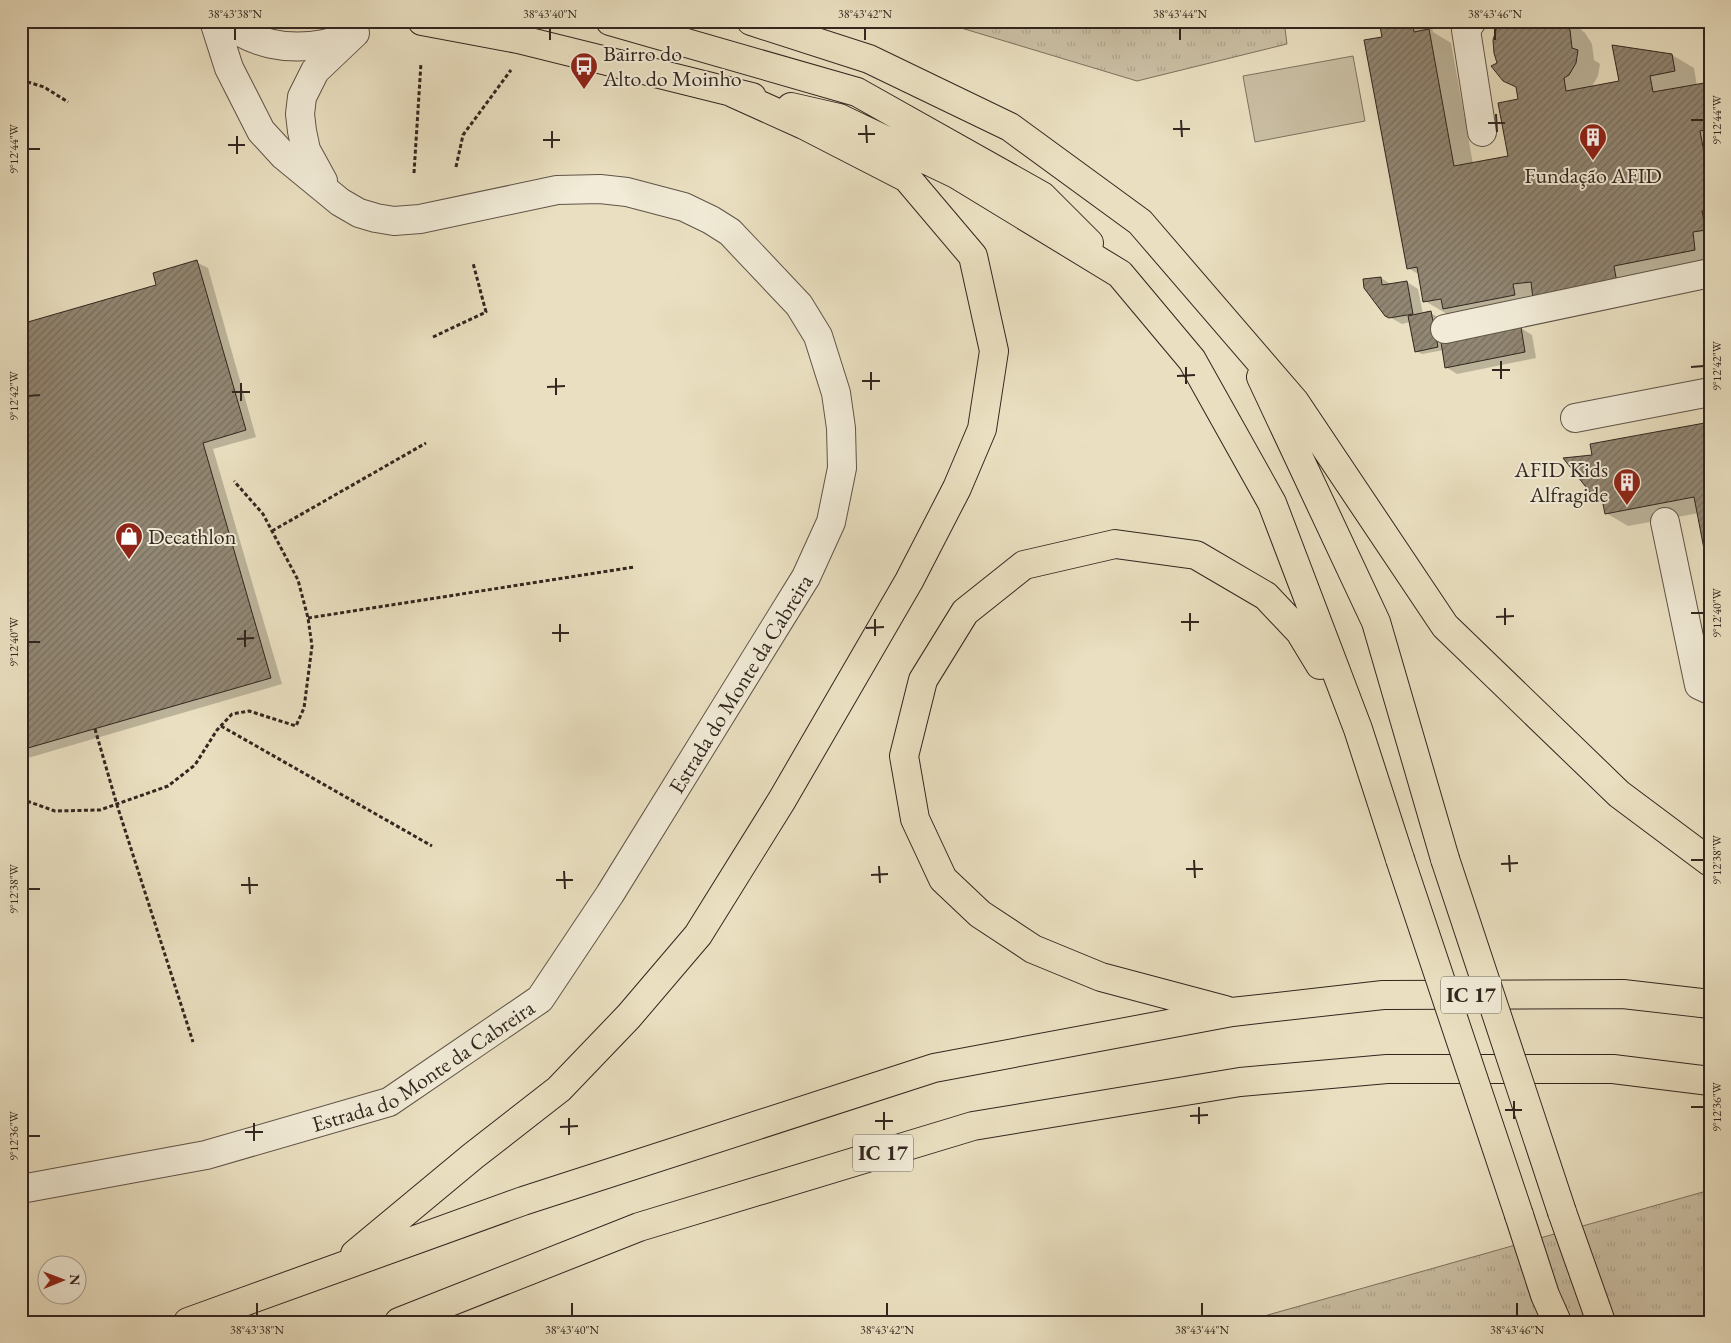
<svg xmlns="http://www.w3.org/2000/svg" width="1731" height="1343" font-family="'EB Garamond',serif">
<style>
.grass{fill:#cbc0a5;stroke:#7e7362}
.park{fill:url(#park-tufts);stroke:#7e7362}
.shadow{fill:#0003}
.building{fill:url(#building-hatch);stroke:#32261f}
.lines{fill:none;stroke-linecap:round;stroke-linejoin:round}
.minor-casing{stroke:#605448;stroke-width:30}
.highway-casing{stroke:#32261f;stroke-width:30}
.path{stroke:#32261f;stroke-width:3;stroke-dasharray:4 2.5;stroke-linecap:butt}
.minor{stroke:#f1ebd7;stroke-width:28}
.highway{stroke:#eae0c1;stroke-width:28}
.highway-bridge-casing{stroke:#32261f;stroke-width:30;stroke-linecap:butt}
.highway-bridge{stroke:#eae0c1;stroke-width:28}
.ticks{fill:none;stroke:#32261f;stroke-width:2}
.labels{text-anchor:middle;stroke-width:4;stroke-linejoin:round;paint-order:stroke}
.shield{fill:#f1ebd7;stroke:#6b6156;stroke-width:1}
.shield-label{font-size:21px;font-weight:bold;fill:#32261f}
.poi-label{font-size:22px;fill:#32261f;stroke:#f1ebd7;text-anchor:start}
.street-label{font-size:22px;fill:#32261f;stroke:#f1ebd7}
.neatline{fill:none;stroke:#32261f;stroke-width:2}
.ticks-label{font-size:12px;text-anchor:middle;fill:#32261f}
</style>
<defs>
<pattern id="park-tufts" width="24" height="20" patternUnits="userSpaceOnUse" patternTransform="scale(1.25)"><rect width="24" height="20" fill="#cbc0a5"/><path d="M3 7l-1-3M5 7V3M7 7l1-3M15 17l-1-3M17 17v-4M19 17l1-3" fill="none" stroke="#afa58e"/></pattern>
<pattern id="building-hatch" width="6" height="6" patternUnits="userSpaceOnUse" patternTransform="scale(1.25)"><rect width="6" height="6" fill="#928773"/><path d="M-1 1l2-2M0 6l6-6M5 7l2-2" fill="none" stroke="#786e5e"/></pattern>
</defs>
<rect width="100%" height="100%" fill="#eae0c1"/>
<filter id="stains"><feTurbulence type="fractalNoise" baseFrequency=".004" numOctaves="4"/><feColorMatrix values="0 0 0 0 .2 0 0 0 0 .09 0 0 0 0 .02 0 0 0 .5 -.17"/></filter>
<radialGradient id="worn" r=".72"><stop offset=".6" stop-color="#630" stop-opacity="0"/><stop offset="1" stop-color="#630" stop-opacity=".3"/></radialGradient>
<path class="grass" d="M1353,56l12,65 -110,21 -12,-66z"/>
<path class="park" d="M938,21h346l3,23 -150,37z
M1710,1190v132h-467z"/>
<path class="shadow" d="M1380,21h51l2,11 18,11 22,121 36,-7 10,-57 -2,-13 -18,-23 4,-43h67l6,4 9,8 7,11 2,16 6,4 -2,12 -7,12 29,-6 52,-27 22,13 3,18 13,-3v181l-244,57 -14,-8 -5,1 -22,-13 -5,-26 -12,-7 -25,-230z
M196,262l12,6 48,169 -43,12 69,235 -261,76v-435l137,-39z
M1381,278l11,7 15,-3 11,7 5,25 8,-1 5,3 6,27 79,-15 11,7 4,23 -79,16 -11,-7 -2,-17 -22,4 -6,-3 -6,-29 -8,2 -16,-9z
M1710,423l-11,90 -71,13 -22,-13 -2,-12 -10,-6v-39z"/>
<path class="building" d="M1379,21h33l2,11 15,-3 25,137 54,-10 -10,-53 20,-4 -2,-12 -13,-6 -12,-15 6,-3 -3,-10 -1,-13 4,-13 4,-6h63l6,9 2,18 6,2 -2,13 -7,12 -5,3 2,13 53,-10 -7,-36 60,9 3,17 -25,5 3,16 57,-10v47l-10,2 10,53v26l-8,1 4,19 -13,2 2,18 -81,16 3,17 -84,16 -2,-17 -18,2 2,11 -72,14 -2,-10 -18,3 -6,-35 -10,2 -43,-229 18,-3z
M197,260l49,170 -43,13 68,235 -250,72v-426l135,-39 -3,-12z
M1381,277l1,8 25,-4 6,33 -24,4 -4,-2 -21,-28 -1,-9z
M1431,311l7,36 -23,5 -7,-36z
M1521,327l4,25 -80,16 -4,-26z
M1710,422v158l-16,-83 -89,17 -4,-20 -8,2 -30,-38 29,-3 -2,-11z"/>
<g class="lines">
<g class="minor-casing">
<g id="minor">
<path d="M224,21c28,23 64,30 100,23 8,-1 17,-6 25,-9"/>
<path d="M1472,21l-6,9 16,102"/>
<path d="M323,181l-17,-31 -4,-19 -2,-17 2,-17 13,-26 40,-38"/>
<path d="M1445,329l265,-56"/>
<path d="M1575,418l135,-26"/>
<path d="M1665,522l34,163 11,5"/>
<path id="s1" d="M21,1189l185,-34 183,-53 151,-103 70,-105 196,-317 25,-55 11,-54 -1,-40 -5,-35 -18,-57 -19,-31 -69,-73 -19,-12 -27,-13 -57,-15 -27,-3 -43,1 -137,29 -26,2 -18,-3 -17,-5 -19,-11 -56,-46 -23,-25 -32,-63 -15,-47"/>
</g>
</g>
<g class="highway-casing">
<path id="highway" d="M422,21l96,18 234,58
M610,21l247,71 185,104 47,47
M751,21l118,38 141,68 130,95 155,180 150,224 174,168 91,68
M791,107l48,11 117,56 164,100 72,86 80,143 86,226 42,130
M1261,377l115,245 69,237
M1225,1010l-124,-33 -68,-28 -53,-35 -37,-35 -28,-60 -11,-63 19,-76 42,-68 59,-47 91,-21 81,11 70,41 34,36 20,33
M1562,1212l39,110
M1519,1215l26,80 12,27
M355,1254l118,-98 86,-67 70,-73 69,-81 84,-135 127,-219 48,-93 25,-59 12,-78 -21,-95 -66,-78 -103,-53 -71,-32
M188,1322l335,-121 411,-133 298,-56 151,-17 240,-1 87,10
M399,1322l240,-95 334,-101 267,-44 147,-13h226l97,12"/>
</g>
<path class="path" d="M21,80l23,7 24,15
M456,167l7,-32 48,-65
M414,173l7,-110
M433,337l53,-25 -13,-49
M272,531l154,-88
M308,618l326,-51
M221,726l211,120
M95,729l22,76 76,237
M21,799l34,12 45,-1 68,-24 27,-21 22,-35 15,-16 17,-3 47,15 8,-18 8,-62 -4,-28 -10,-38 -35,-66 -29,-33"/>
<use href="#minor" class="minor"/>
<use href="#highway" class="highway"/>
<g class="highway-bridge-casing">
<path id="highway-bridge" d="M1400,859l119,356
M1445,859l117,353"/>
</g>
<use href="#highway-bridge" class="highway-bridge"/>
</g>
<path class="ticks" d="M235,28v12M550,28v12M865,28v12M1180,28v12M1495,28v12M1496,114l1,18M1181,120l1,17M1691,120h13M1488,123h17M866,125l1,18M1173,129h17M552,131v17M858,134h17M237,136v18M543,140h17M228,145h17M28,149h12M1501,361v18M1186,367v17M1691,367l13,-1M1492,370h18M871,372v18M1177,376l18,-1M556,378v17M862,381h18M241,383v18M547,387l18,-1M232,392h18M28,396l12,-1M1505,608v17M1190,613v18M1691,613h13M1496,617l18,-1M875,619v17M1181,622h18M560,624v18M866,628l18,-1M245,630v17M552,633h17M237,639l17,-1M28,642h12M1509,855l1,17M1194,860l1,18M1691,860h13M1501,864l17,-1M879,866l1,17M1186,869h17M564,871l1,18M871,875l17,-1M249,877l1,17M556,880h17M241,885h17M28,889h12M1514,1101v18M1199,1107v17M1691,1107h13M1505,1110h17M884,1112v18M1190,1116l18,-1M569,1118v17M875,1121h18M254,1123v18M560,1127l18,-1M245,1132h18M28,1136h12M257,1303v13M572,1303v13M887,1303v13M1202,1303v13M1517,1303v13"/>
<defs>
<g id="bus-pin" transform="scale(1.4375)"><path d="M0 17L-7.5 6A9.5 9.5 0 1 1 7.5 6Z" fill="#8f2418" stroke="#f1ebd7"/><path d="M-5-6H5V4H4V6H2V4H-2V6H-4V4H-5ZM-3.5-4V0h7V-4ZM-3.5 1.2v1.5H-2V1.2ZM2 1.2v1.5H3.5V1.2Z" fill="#fff"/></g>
<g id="building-pin" transform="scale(1.4375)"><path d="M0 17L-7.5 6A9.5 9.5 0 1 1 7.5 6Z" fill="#8f2418" stroke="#f1ebd7"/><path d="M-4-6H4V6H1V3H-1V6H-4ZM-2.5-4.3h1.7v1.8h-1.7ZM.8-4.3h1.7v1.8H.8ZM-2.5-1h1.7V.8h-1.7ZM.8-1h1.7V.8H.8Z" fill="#fff"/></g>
<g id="shop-pin" transform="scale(1.4375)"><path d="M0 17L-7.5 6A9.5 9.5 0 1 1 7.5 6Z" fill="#8f2418" stroke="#f1ebd7"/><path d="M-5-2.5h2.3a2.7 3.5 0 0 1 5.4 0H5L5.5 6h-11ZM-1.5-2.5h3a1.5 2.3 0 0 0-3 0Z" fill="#fff"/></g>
</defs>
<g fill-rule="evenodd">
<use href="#bus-pin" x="584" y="66"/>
<use href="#building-pin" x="1593" y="137"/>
<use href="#building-pin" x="1627" y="482"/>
<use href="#shop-pin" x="129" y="536"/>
</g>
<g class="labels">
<g class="shield">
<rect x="1441" y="976.5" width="60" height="37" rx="4"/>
<rect x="853" y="1134.5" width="60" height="37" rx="4"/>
</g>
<g class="shield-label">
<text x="1471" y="1002">IC 17</text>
<text x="883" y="1160">IC 17</text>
</g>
<g class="poi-label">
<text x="603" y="61">Bairro do<tspan x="603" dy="25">Alto do Moinho</tspan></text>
<text x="1593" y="183" text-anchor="middle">Fundação AFID</text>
<text x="1608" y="477" text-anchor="end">AFID Kids<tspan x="1608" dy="25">Alfragide</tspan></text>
<text x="148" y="544">Decathlon</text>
</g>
<g class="street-label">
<text dy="8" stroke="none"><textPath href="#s1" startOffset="935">Estrada do Monte da Cabreira</textPath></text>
<text dy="8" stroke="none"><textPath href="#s1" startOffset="425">Estrada do Monte da Cabreira</textPath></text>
</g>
</g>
<rect width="1731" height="1343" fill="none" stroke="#eae0c1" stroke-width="55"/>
<g transform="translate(62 1280) rotate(89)"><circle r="24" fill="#f1ebd7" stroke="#a59c8d"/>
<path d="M0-4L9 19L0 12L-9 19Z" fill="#8f2418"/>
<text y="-8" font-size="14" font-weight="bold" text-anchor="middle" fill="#32261f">N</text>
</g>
<rect x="28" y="28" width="1676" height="1288" class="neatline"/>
<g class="ticks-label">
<text x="235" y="18">38°43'38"N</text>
<text x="550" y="18">38°43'40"N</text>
<text x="865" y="18">38°43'42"N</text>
<text x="1180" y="18">38°43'44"N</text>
<text x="1495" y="18">38°43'46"N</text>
<text transform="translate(1717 120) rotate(-90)" y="4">9°12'44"W</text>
<text transform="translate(14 149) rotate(-90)" y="4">9°12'44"W</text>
<text transform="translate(1717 366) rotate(-90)" y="4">9°12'42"W</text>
<text transform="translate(14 396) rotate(-90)" y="4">9°12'42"W</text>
<text transform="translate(1717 613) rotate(-90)" y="4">9°12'40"W</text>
<text transform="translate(14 642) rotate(-90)" y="4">9°12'40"W</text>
<text transform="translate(1717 860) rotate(-90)" y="4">9°12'38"W</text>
<text transform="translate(14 889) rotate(-90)" y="4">9°12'38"W</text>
<text transform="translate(1717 1107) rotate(-90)" y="4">9°12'36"W</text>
<text transform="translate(14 1136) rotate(-90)" y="4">9°12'36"W</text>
<text x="257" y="1334">38°43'38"N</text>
<text x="572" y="1334">38°43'40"N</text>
<text x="887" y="1334">38°43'42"N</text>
<text x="1202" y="1334">38°43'44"N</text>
<text x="1517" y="1334">38°43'46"N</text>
</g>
<rect width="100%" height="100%" filter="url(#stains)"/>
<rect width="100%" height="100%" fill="url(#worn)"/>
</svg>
